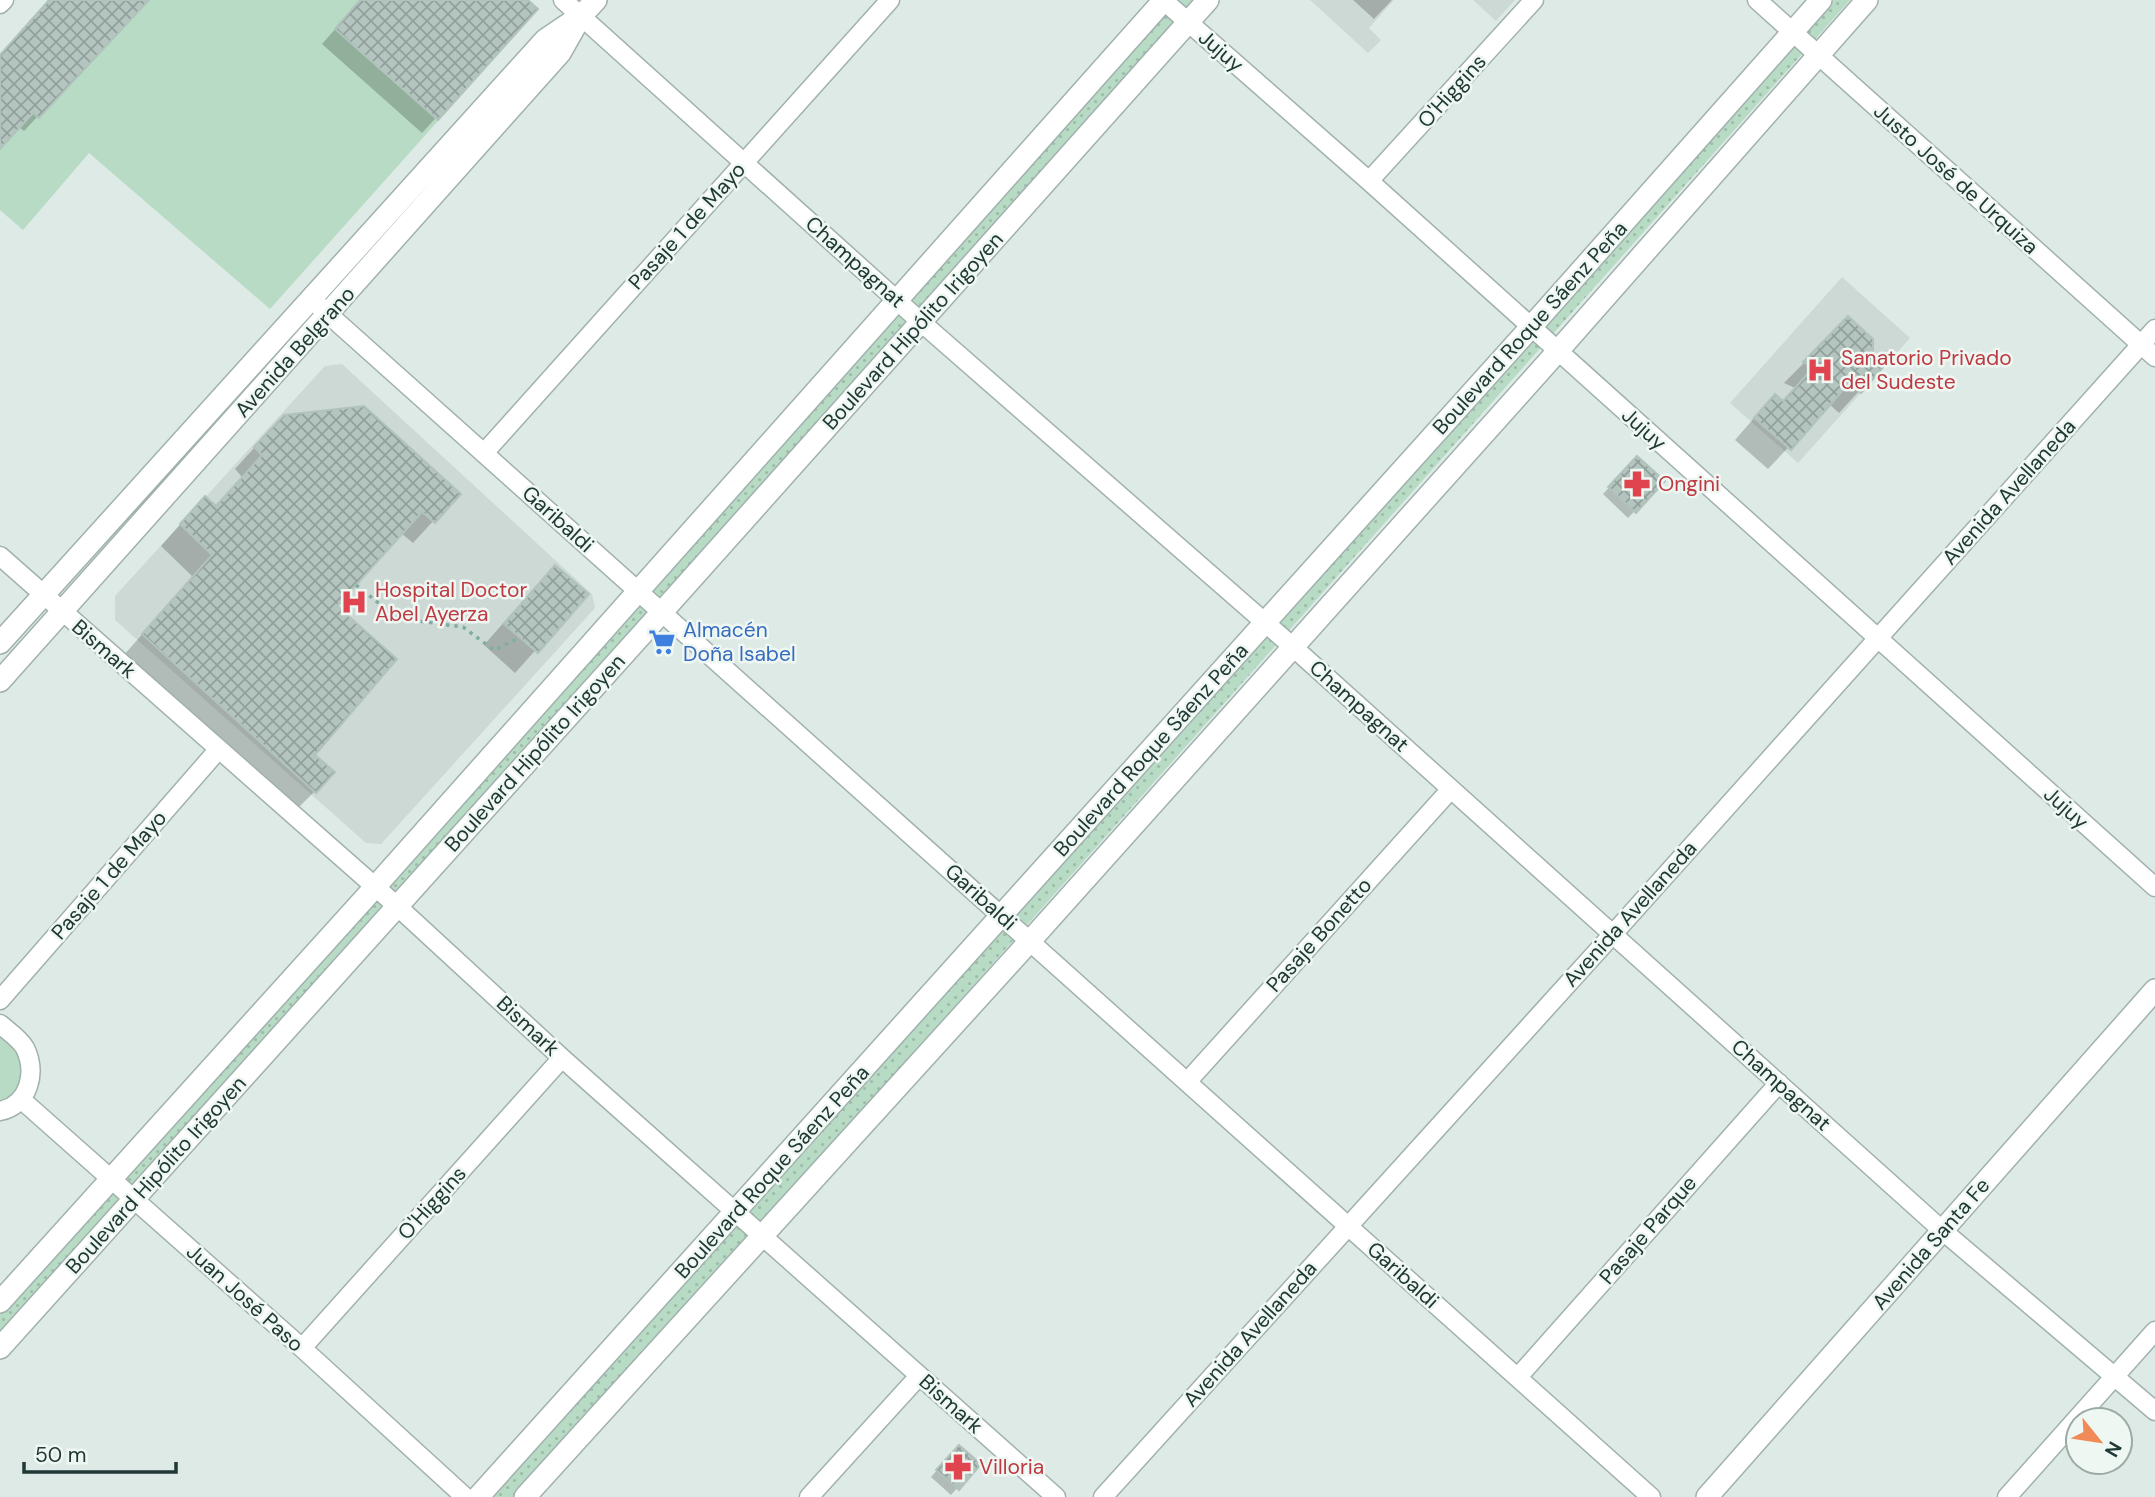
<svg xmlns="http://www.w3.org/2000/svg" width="2155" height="1497" font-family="'DM Sans',sans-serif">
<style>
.built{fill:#cdd9d5}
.grass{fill:url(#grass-dots)}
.park{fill:#b7dbc4}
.shadow{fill:#0003}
.building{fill:url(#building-cross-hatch);stroke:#b1c3bd;stroke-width:2}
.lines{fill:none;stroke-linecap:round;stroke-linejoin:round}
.minor-casing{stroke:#a1b1ad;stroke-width:21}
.tertiary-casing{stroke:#a1b1ad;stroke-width:24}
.path{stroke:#7fada3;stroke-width:3.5;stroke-dasharray:3.5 5;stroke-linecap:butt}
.minor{stroke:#fff;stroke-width:18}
.tertiary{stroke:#fff;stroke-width:21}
.labels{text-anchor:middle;stroke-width:5;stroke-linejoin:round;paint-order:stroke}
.street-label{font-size:21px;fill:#203935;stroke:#eff7f3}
.health-label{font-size:21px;fill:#be3a42;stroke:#eff7f3;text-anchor:start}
.shop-label{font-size:21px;fill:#366cbe;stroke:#eff7f3;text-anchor:start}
</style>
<defs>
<pattern id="grass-dots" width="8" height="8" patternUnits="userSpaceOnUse" patternTransform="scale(1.75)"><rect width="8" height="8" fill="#b7dbc4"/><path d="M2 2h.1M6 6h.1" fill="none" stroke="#9dbda9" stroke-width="1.8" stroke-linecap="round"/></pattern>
<pattern id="building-cross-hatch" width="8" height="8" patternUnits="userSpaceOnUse" patternTransform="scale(1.75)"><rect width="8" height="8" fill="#b4c4bf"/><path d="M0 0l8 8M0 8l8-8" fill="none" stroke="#92a09c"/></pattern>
</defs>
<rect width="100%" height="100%" fill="#deeae6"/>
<path class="built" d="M1310,0h84l-25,28 12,12 -13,13z
M1473,0h42l-19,21z
M1842,277l68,61 -112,125 -68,-60z
M342,364l250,230 3,14 -214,236 -15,-1 -251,-223v-24l210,-230z"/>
<path class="grass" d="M1164,0h44l-1208,1348v-46z
M1834,0h16l-904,1016 -433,481h-21z"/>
<path class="park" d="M49,0h479l10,9 -268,300 -181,-156 -66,77 -23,-20v-155z
M0,1024l23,21 6,40 -29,26z"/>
<path class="shadow" d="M49,0h97l-122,131 -6,-5 -18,20v-91z
M361,0h165l10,9 -114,124 -100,-89z
M1353,0h39l-18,19z
M1848,318l24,38 11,9 -44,48 -10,-9 -61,65 -33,-29 20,-23 27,-15 13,-14 -11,-5z
M263,438l195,56 -45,49 -12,-10 -66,73 -22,149 2,36 -21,21 -171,-156 70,-79 -32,-31 24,-27 30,-12 27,-30 -7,-8z
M1637,458l26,23 -35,37 -25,-24z
M555,567l31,27 -71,79 -31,-28 50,-57z
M952,1454l5,34 -6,7 -20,-18z"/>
<path class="building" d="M49,0h100l-110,118 -6,-5 -33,36v-94z
M360,0h168l10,9 -100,111 -103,-91z
M1848,316l25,23v16l12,10 -24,28 -12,-10 -58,67 -37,-32 21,-24 8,7 31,-34 -11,-5z
M364,406l97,88 -26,29 -13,-11 -85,94 60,53 -82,96 20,17 -19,21 -174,-159 70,-79 -32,-31 25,-28 11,10 46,-51 -8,-8 30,-32z
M1637,456l28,25 -29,32 -28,-26z
M555,565l34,29 -51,59 -34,-29z
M959,1445l22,19 -22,26 -23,-20z"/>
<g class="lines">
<g class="minor-casing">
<path id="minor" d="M563,0l358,322 372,325 650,584 212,180
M1163,0l206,181 786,706
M1757,0l398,357
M0,4l4,-4
M1369,181l165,-181
M318,305l1333,1192
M484,453l406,-453
M0,556l397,350 165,152 494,439
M0,1000l218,-250
M0,1024c8,7 20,15 25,24 12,25 4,57 -25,63
M1187,1082l264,-293
M23,1101l279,247 163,149
M302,1348l260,-290
M1518,1377l261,-294
M809,1497l110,-121
M1103,1497l510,-563 542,-605
M2007,1497l148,-166"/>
</g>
<g class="tertiary-casing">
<path id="tertiary" d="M0,643l545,-603 31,-21
M0,681l560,-628 21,-37 15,-16
M0,1302l375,-415 789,-887
M0,1348l662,-736 546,-612
M478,1497l1053,-1170 290,-327
M525,1497l505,-556 527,-589 310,-352
M1707,1497l448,-507"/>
</g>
<path class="path" d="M356,585l41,33 66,9 31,23 25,-12"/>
<use href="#minor" class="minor"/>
<use href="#tertiary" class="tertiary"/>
</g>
<defs>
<g id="hospital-bare" transform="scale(2.1)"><path d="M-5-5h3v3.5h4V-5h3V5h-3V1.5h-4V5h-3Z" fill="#e0444e" stroke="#eff7f3" stroke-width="2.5" paint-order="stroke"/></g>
<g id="pharmacy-bare" transform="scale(2.1)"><path d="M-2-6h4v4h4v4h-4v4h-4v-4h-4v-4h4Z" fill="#e0444e" stroke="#eff7f3" stroke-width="2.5" paint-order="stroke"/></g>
<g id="supermarket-bare" transform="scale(2.1)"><path d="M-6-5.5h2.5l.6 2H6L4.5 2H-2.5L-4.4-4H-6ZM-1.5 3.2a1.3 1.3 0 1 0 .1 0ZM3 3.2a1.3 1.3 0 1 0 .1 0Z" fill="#3f7fe0" stroke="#eff7f3" stroke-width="2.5" paint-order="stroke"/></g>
</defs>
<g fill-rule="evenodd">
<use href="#hospital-bare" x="1820" y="370"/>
<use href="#pharmacy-bare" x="1637" y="484"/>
<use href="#hospital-bare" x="354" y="602"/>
<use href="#supermarket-bare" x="662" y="642"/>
<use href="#pharmacy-bare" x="958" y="1467"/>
</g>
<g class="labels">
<g class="street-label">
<text transform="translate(1221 51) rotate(41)" y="7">Jujuy</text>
<text transform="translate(1452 91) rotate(-48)" y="7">O'Higgins</text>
<text transform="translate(1956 179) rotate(42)" y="7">Justo José de Urquiza</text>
<text transform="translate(687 226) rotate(-48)" y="7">Pasaje 1 de Mayo</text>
<text transform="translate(855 262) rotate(42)" y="7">Champagnat</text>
<text transform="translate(1530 328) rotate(-48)" y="7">Boulevard Roque Sáenz Peña</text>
<text transform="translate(913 331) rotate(-48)" y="7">Boulevard Hipólito Irigoyen</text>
<text transform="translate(295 352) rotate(-48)" y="7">Avenida Belgrano</text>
<text transform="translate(1644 429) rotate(42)" y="7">Jujuy</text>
<text transform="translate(2009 492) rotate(-48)" y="7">Avenida Avellaneda</text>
<text transform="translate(558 519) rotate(42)" y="7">Garibaldi</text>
<text transform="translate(104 649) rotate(41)" y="7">Bismark</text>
<text transform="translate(1359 706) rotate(42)" y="7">Champagnat</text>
<text transform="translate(1151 750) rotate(-48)" y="7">Boulevard Roque Sáenz Peña</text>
<text transform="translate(535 753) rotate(-48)" y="7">Boulevard Hipólito Irigoyen</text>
<text transform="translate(2066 808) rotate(42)" y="7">Jujuy</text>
<text transform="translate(109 875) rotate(-49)" y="7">Pasaje 1 de Mayo</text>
<text transform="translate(981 897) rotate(42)" y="7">Garibaldi</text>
<text transform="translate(1630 914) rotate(-48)" y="7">Avenida Avellaneda</text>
<text transform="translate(1319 935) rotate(-48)" y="7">Pasaje Bonetto</text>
<text transform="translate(528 1026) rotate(43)" y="7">Bismark</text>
<text transform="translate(1781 1085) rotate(42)" y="7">Champagnat</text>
<text transform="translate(772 1172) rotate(-48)" y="7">Boulevard Roque Sáenz Peña</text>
<text transform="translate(156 1175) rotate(-48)" y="7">Boulevard Hipólito Irigoyen</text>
<text transform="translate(432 1203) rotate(-48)" y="7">O'Higgins</text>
<text transform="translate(1648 1230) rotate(-49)" y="7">Pasaje Parque</text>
<text transform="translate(1931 1244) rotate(-49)" y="7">Avenida Santa Fe</text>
<text transform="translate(1403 1275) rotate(42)" y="7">Garibaldi</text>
<text transform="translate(245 1298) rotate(42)" y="7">Juan José Paso</text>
<text transform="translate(1250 1334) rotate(-48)" y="7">Avenida Avellaneda</text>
<text transform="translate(951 1404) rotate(42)" y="7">Bismark</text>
</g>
<g class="health-label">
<text x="1841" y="365">Sanatorio Privado<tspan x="1841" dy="24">del Sudeste</tspan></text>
<text x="1658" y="491">Ongini</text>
<text x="375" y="597">Hospital Doctor<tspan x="375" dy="24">Abel Ayerza</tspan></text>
<text x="979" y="1474">Villoria</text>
</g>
<g class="shop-label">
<text x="683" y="637">Almacén<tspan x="683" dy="24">Doña Isabel</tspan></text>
</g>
</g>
<g transform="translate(2099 1441) rotate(120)"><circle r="33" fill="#eff7f3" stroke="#9caba7" stroke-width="2"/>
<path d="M0-5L12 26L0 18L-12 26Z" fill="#f08a56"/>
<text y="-10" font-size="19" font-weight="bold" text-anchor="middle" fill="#203935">N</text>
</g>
<path d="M24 1462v10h152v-10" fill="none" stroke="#203935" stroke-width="3.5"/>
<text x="35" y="1462" font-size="21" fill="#203935" stroke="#eff7f3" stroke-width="5" paint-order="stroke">50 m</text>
</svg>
